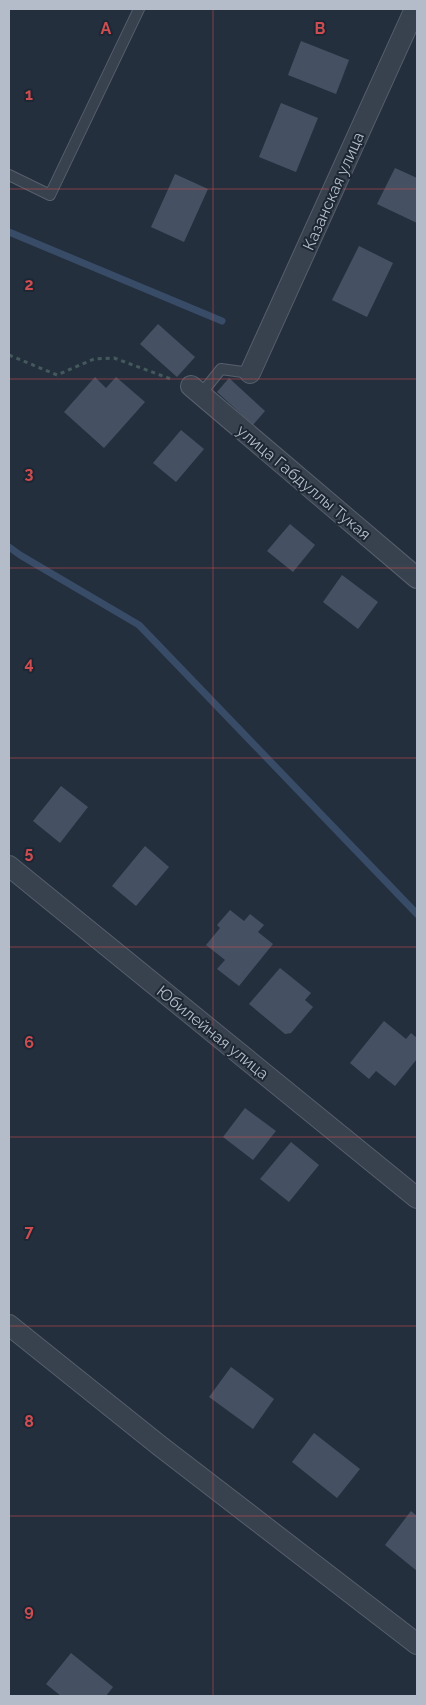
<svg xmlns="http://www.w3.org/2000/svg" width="426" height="1705" font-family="Raleway,sans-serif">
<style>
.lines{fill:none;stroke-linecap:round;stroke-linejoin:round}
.stream{stroke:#394c67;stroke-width:7}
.building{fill:#455162}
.lane-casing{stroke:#565f6c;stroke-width:12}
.street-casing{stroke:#565f6c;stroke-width:22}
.path{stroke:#44595c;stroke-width:3;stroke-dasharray:4 4;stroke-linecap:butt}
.lane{stroke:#38414e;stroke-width:10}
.street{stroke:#38414e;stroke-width:20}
.grid{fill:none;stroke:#ce4d50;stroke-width:1;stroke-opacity:0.55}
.labels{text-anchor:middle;stroke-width:4;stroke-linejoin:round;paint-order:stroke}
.street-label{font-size:16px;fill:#b4bcc9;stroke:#1d2633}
.grid-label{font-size:16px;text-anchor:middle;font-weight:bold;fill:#ce4d50;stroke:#1d2633;stroke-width:4;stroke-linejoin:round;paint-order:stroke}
</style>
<rect width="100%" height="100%" fill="#242f3e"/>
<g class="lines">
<path class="stream" d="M9,232l213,89
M9,547l11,8 119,70 278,289"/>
</g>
<path class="building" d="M301,41l48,19 -13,34 -48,-19z
M281,103l37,15 -22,54 -37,-15z
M395,168l22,10v45l-40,-19z
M175,174l33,15 -24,53 -33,-15z
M359,246l34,17 -26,54 -35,-17z
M158,324l37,33 -18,20 -37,-33z
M95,377l11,11 10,-11 29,25 -41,46 -40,-36z
M229,378l36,33 -12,14 -36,-33z
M181,430l23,19 -28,33 -23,-19z
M290,524l25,21 -22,27 -26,-21z
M342,575l36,27 -20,27 -35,-27z
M61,786l27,21 -28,36 -27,-22z
M145,846l24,21 -33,39 -24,-20z
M230,910l14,11 6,-7 14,11 -6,7 15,12 -34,42 -22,-17 8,-9 -19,-15 14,-17 -3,-3z
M280,968l31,25 -6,7 8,7 -22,26 -6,1 -36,-30z
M384,1021l22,18 5,-6 6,5v21l-22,27 -19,-15 -7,8 -19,-16z
M245,1108l31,23 -23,29 -30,-23z
M291,1142l28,23 -30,37 -29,-23z
M231,1367l43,32 -21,30 -44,-32z
M314,1433l46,36 -23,29 -45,-36z
M411,1511l6,5v55l-32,-26z
M71,1653l42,34 -7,9h-45l-15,-12z"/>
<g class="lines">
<g class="lane-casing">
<path id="lane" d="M9,175l41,20 89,-186
M201,394l20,-25 29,4"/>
</g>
<g class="street-casing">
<path id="street" d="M250,373l165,-364
M191,386l226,192
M9,866l408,332
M9,1325l151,121 257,198"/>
</g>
<path class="path" d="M9,355l48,20 37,-16 20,-1 57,21"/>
<use href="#lane" class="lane"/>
<use href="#street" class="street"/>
</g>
<path class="grid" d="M213,9v1687M9,189h408M9,379h408M9,568h408M9,758h408M9,947h408M9,1137h408M9,1326h408M9,1516h408"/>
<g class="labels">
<g class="street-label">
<text transform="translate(333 191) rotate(-66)" y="6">Казанская улица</text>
<text transform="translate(304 482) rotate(40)" y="6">улица Габдуллы Тукая</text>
<text transform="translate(213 1032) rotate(39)" y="6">Юбилейная улица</text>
</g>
</g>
<g class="grid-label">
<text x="106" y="34">A</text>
<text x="320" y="34">B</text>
<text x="29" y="100">1</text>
<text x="29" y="290">2</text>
<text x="29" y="479">3</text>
<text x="29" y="669">4</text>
<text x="29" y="858">5</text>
<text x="29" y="1048">6</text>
<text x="29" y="1237">7</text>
<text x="29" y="1427">8</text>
<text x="29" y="1616">9</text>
</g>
<rect width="426" height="1705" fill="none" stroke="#b4bcc9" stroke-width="20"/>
</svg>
